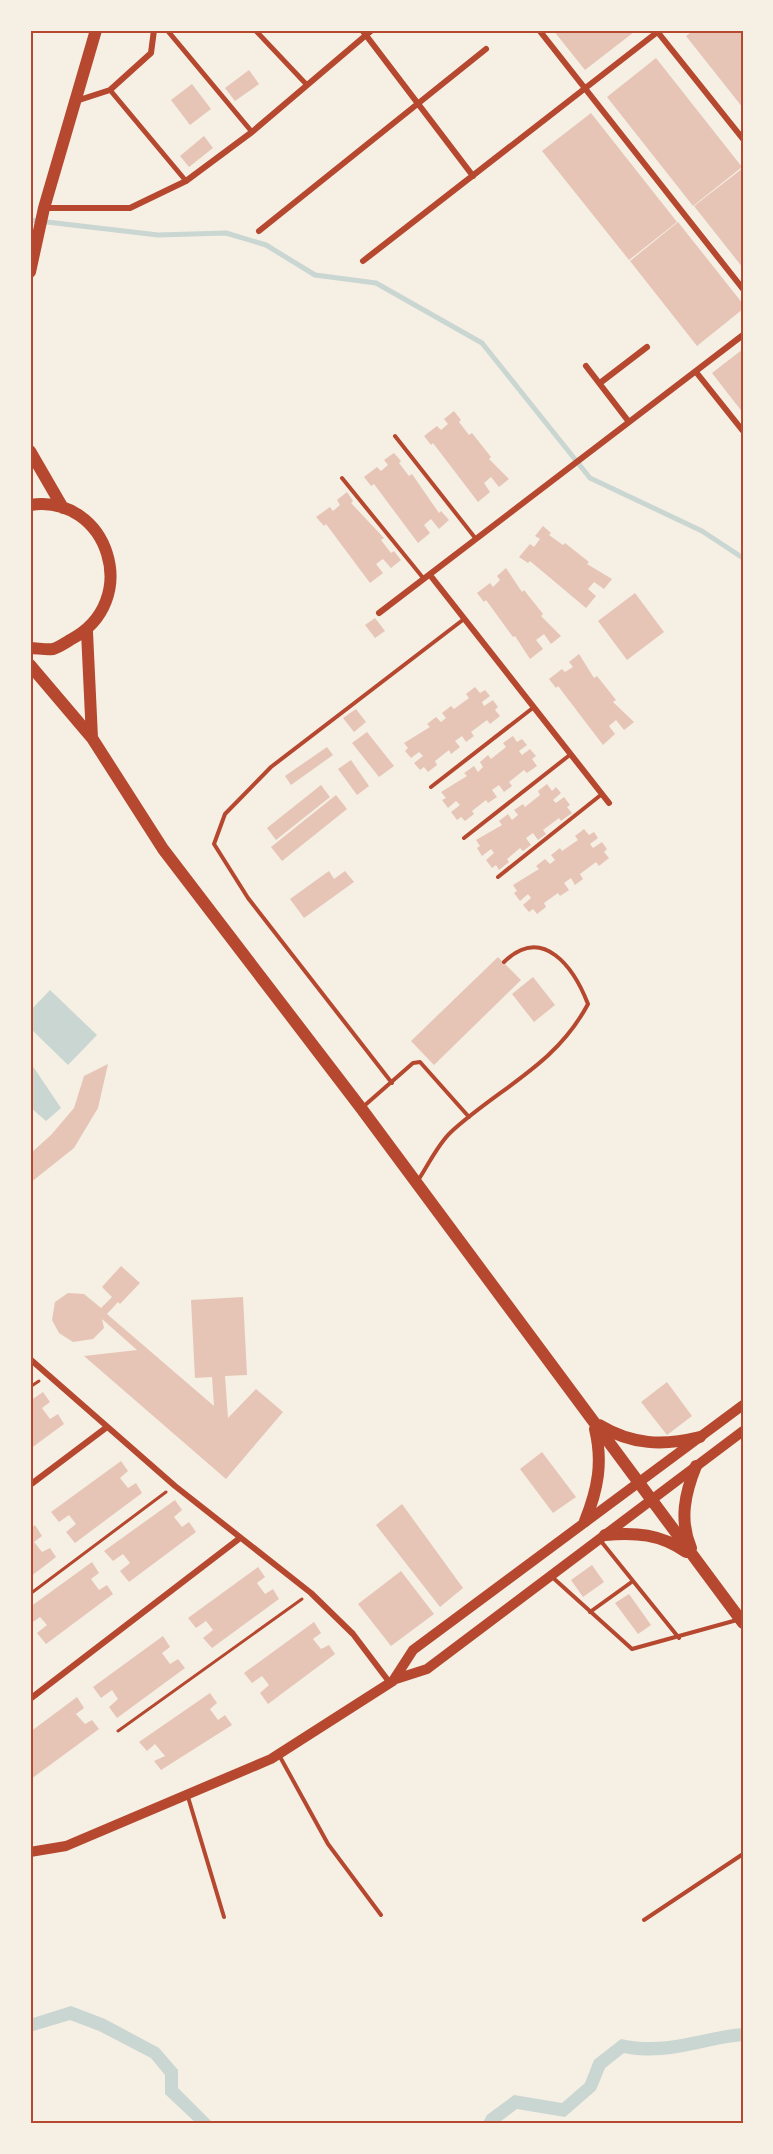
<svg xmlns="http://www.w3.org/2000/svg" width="773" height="2154" font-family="Helvetica,sans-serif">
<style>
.water{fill:#c9d6d2}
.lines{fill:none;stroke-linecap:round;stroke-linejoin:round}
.stream{stroke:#c9d6d2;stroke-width:5}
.building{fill:#e6c5b7}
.path{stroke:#b5482f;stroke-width:3}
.service{stroke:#b5482f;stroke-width:4}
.pedestrian{stroke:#b5482f;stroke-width:5}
.minor{stroke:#b5482f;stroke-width:6}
.secondary{stroke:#b5482f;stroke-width:10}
.trunk{stroke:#b5482f;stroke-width:12}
.neatline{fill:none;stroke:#b5482f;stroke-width:2}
</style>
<rect width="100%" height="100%" fill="#f6efe4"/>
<path class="water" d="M50,990l47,45 -29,30 -38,-37v-17z
M30,1062l31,46 -15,13 -16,-14z
M71,2006l34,13 54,29 19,22v18l36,36h-17l-32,-30v-19l-14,-17 -52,-27 -29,-11 -40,12v-16l3,2z
M743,2028v13c-42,4 -75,21 -119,12l-19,15 -9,22 -31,27 -48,-8 -20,15h-15l5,-9 27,-20 48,8 23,-20 9,-23 27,-21c47,10 77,-7 122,-11z"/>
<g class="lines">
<path class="stream" d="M30,220l128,15 68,-2 40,12 49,30 61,8 106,60 108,135 112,53 41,27"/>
</g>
<path class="building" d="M553,30h79l2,2 -49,38z
M694,30h49v78l-57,-72z
M656,58l86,109 -49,39 -86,-109z
M249,70l10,14 -24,17 -10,-13z
M192,84l19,25 -21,16 -19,-25z
M591,113l86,109 -48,38 -87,-109z
M204,136l9,12 -24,19 -9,-11z
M743,168v100l-49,-62z
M678,222l65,82v5l-46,37 -67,-85z
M743,349v64l-31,-40z
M454,411l7,9 -2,2 10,13 3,-2 19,24 -2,2 20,20 -10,8 -8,-10 -7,6 6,9 -12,10 -45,-59 -2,2 -7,-9 13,-10 4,4 7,-6 -4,-5z
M394,453l7,8 -2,2 10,13 3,-2 27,39 2,-2 8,9 -10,9 -8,-10 -7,6 6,8 -12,10 -44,-59 -3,2 -7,-9 13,-10 4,4 7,-6 -4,-5z
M347,492l6,9 -2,2 33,35 -3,2 10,13 3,-2 7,9 -10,8 -8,-9 -7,5 7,9 -13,10 -44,-59 -2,2 -8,-9 14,-10 3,4 7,-6 -3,-5z
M543,526l8,7 -2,2 14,10 2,-2 24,19 -2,2 25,15 -8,10 -10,-7 -6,7 8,7 -10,12 -56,-47 -2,2 -9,-6 11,-13 4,3 6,-8 -5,-3z
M506,568l16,24 2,-2 19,24 -2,2 20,20 -10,8 -7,-10 -8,6 7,9 -13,10 -15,-23 -2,1 -27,-37 -2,2 -7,-9 13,-10 3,4 7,-7 -3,-4z
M635,593l29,39 -37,28 -29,-39z
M375,618l10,13 -10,7 -10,-13z
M579,654l15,24 3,-2 19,24 -3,2 21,20 -10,8 -8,-10 -7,6 6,8 -12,11 -45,-59 -2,2 -7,-9 13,-10 3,3 8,-5 -4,-5z
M475,687l5,6 5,-3 5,6 -8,6 2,4 9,-6 5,7 -3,3 5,6 -10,8 -3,-4 -16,12 3,4 -8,6 -4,-6 -7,5 5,6 -9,7 -2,-4 -14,11 2,4 -9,7 -4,-5 -4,3 -6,-7 9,-7 -4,-4 -8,6 -6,-7 3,-3 -4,-5 26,-16 -3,-3 9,-7 5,5 5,-4 -4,-5 9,-7 3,3 15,-11 -3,-4z
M356,709l10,13 -12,10 -11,-14z
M367,732l27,34 -15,11 -27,-34z
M513,736l4,6 5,-3 5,6 -8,6 3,4 8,-6 6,7 -4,3 5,7 -10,7 -3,-3 -15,12 3,4 -8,6 -5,-7 -7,5 5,7 -9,6 -2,-3 -14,11 2,3 -9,7 -4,-4 -4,3 -6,-8 9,-7 -4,-4 -8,7 -6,-8 4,-2 -5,-6 26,-16 -3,-3 10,-7 4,6 5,-5 -3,-5 8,-7 3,4 15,-12 -3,-4z
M327,747l6,8 -42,30 -6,-9z
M351,760l18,26 -12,9 -19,-26z
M547,784l5,7 4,-4 5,6 -8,7 3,3 8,-6 6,8 -3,2 5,6 -11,8 -2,-3 -16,12 3,4 -8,6 -5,-7 -7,5 5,7 -8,6 -3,-3 -13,11 2,3 -10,8 -3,-5 -4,3 -6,-8 8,-7 -3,-4 -9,7 -5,-8 3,-2 -4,-6 26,-15 -3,-4 9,-7 4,6 6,-5 -4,-5 9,-6 2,3 15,-12 -2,-4z
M321,785l9,12 -54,43 -9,-12z
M336,795l11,14 -65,52 -11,-14z
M584,829l5,6 5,-3 4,6 -8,6 3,4 9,-6 5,7 -3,3 5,6 -10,8 -3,-4 -16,12 3,5 -8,6 -4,-7 -7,5 5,7 -9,6 -2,-3 -14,10 2,4 -9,7 -4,-5 -4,3 -6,-7 8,-7 -3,-4 -8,7 -6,-8 3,-2 -4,-6 26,-16 -3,-3 9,-7 5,5 5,-4 -4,-5 9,-7 2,3 16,-11 -3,-4z
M329,871l5,8 11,-8 9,11 -50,36 -14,-19z
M498,957l23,23 -87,85 -23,-24z
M533,977l22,28 -21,17 -22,-28z
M108,1064l-10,44 -24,40 -44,35v-29l21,-19 23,-27 10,-32z
M121,1266l19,17 -20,21 -2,-2 -11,12 107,92 -2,-29 -17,1 -4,-78 52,-3 4,78 -22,1 3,42 28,-29 27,23 -57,67 -142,-123 53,-6 -35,-31 2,9 -11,11 -20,3 -14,-9 -7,-13 3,-18 13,-9 16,1 17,14 11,-11 -10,-10z
M667,1382l25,34 -25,19 -26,-33z
M43,1392l7,10 -8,6 8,11 8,-5 6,10 -34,25v-48z
M542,1452l34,45 -23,16 -33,-44z
M121,1461l7,10 -8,7 8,10 8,-5 6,10 -67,50 -9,-11 10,-8 -7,-9 -10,7 -8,-10z
M175,1500l7,10 -8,7 8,10 7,-5 7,10 -67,50 -9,-11 10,-8 -7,-9 -10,7 -9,-10z
M402,1504l61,84 -23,19 -64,-82z
M35,1525l7,11 -8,6 8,10 8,-4 6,9 -26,20v-48z
M92,1562l7,11 -8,6 8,11 8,-5 6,9 -67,50 -9,-11 10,-8 -7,-8 -10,7v-17z
M592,1565l12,17 -21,15 -12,-17z
M258,1567l7,10 -8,6 8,11 8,-5 6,10 -67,49 -9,-10 10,-8 -7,-9 -10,7 -8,-10z
M401,1571l33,43 -43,32 -33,-42z
M629,1594l22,31 -13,9 -23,-31z
M314,1622l7,11 -8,6 8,10 8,-4 6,9 -67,50 -8,-11 9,-8 -7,-9 -10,7 -8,-10z
M163,1636l7,11 -8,6 8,11 8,-5 7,9 -68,50 -8,-11 9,-8 -6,-9 -11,8 -8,-11z
M210,1693l7,10 -7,6 8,11 7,-5 7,10 -71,45 -7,-9 11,-5 -10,-12 -8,7 -8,-9z
M77,1697l7,11 -8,6 9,10 7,-4 7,9 -68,50 -1,-47z"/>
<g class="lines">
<path class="path" d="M30,1387l9,-6
M30,1594l136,-102
M118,1731l184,-132"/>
<path class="service" d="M395,436l81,103
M342,478l82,101
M431,787l103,-80
M464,838l107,-84
M498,877l104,-83
M392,1083l-144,-185 -34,-54 11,-30 46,-47 193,-148
M364,1106l49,-43 7,-1 49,55
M417,1182c11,-16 20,-37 34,-50 49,-45 104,-66 137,-128 -14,-36 -45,-80 -84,-42
M600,1540l79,98
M551,1576l81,73 105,-29
M590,1612l43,-31
M279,1755l49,89 53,71
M188,1797l36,120
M644,1920l99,-66"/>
<path class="pedestrian" d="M167,30l85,102
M255,30l52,55
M110,90l76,91"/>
<path class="minor" d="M362,30l111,146
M539,30l204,259
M656,30l87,109
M76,101l34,-11 41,-37 3,-23
M45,208h85l56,-27 66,-49 120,-102
M259,231l227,-182
M363,261l297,-231
M586,366l43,56
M696,372l47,59
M600,383l47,-36
M430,575l179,228
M379,613l364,-278
M30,1359l145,127 136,107 42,41 37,49
M30,1485l77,-58
M30,1699l210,-161"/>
<path class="secondary" d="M396,1679l31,-10 316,-238
M30,1852l36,-6 205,-87 122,-78 20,-31 330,-245"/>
<path class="trunk" d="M30,272l14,-64 52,-178
M30,451l33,57
M30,505c78,-12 114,97 40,135 -5,3 -11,7 -17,9 -7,1 -16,-1 -23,-1
M87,632l5,106
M30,665l62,73 71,111 198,259 382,515
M599,1425c33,20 64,21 101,12
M585,1521c13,-32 18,-59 10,-92
M605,1535c30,-3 56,-1 81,17
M691,1548c-12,-28 -6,-55 5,-82"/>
</g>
<rect width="773" height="2154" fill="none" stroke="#f6efe4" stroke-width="63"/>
<rect x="32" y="32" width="710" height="2090" class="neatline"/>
</svg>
